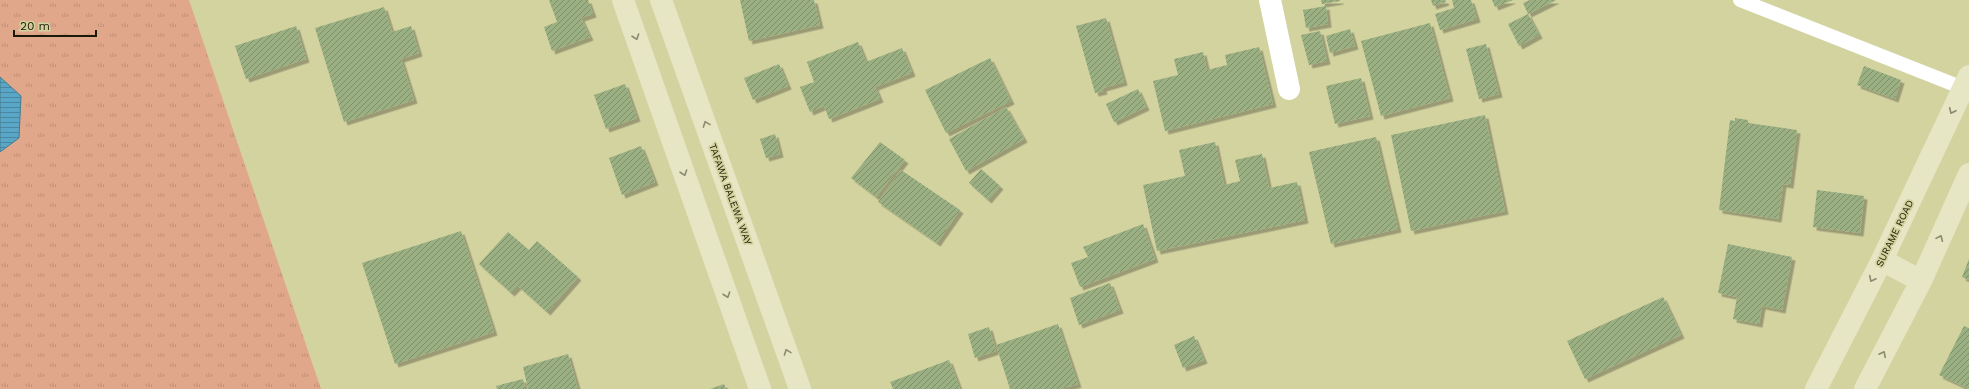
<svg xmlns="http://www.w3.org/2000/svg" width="1969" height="389" font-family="'Work Sans',sans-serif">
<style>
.grass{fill:url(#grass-tufts)}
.water{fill:url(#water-rules);stroke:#477c8d}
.building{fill:url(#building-hatch);filter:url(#shadow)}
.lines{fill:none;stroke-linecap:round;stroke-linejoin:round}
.lane{stroke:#fff;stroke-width:14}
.street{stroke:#fff;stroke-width:22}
.secondary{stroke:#e6e5c4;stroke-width:22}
.oneway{stroke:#8a8a6e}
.labels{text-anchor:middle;stroke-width:3.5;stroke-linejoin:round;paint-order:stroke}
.street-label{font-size:10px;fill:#1a1a06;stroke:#d2d39f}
</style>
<defs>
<pattern id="grass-tufts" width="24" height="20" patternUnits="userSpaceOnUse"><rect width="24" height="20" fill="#e0a78a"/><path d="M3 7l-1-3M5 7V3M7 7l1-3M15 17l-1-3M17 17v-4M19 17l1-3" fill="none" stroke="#c08f76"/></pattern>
<pattern id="water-rules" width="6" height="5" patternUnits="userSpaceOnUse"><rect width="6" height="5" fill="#5aa6c7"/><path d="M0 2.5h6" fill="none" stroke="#4a86a0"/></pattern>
<pattern id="building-hatch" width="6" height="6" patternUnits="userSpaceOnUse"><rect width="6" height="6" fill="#9bb082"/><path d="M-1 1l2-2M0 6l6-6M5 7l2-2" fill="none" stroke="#7e8e68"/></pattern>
<filter id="shadow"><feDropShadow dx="3.5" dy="3.5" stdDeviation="0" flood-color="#0004"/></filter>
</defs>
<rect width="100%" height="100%" fill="#d2d39f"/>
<path class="grass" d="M0,0h189l132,389h-321z"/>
<path class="water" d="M0,77l21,19 -2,42 -19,14z"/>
<path class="building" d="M549,0h39l5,14 -12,4 9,19 -38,14 -8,-24 13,-5z
M740,0h74l6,25 -71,16z
M1321,0h19v1l-18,3z
M1431,0h14l1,2 -13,4z
M1452,0h19l6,19 -37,11 -5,-16 19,-6z
M1492,0h21l-18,7z
M1530,0h26l-28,14 -5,-11z
M1326,6l2,18 -22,4 -3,-18z
M384,7l8,25 19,-6 8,27 -18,6 13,41 -70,22 -29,-94z
M1528,14l11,21 -20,11 -11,-22z
M1106,18l18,64 -21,6 1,3 -9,2 -19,-67z
M1430,23l20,75 -69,18 -20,-75z
M296,26l10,33 -60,20 -11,-33z
M1350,29l5,17 -25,7 -4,-17z
M1320,31l7,30 -18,4 -8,-30z
M858,42l8,20 36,-14 10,25 -37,14 5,12 -51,20 -5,-13 -14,6 -10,-25 14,-5 -7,-20z
M1486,44l13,50 -20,5 -13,-50z
M1259,47l14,57 -108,27 -12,-50 25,-6 -4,-16 29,-7 4,18 20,-5 -2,-10z
M990,58l21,43 -65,32 -21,-43z
M779,64l9,22 -35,14 -9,-22z
M1864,66l37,14 -6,19 -38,-14z
M1361,78l9,38 -35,8 -9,-38z
M625,84l12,34 -31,11 -12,-34z
M1138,89l8,18 -32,15 -8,-18z
M1006,107l18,32 -58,32 -17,-32z
M1485,115l20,96 -94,20 -20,-96z
M1735,118l13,2v3l49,7 -7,55 -7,-1 -5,35 -59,-9 11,-90 5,1z
M775,134l5,20 -14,4 -6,-19z
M1376,137l22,92 -67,15 -22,-92z
M880,142l25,18 -29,37 -25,-19z
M1215,142l9,43 16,-4 -5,-21 27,-6 7,34 28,-6 8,38 -148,31 -14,-66 42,-9 -6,-26z
M641,146l14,36 -33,13 -13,-37z
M981,169l19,17 -12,14 -19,-17z
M901,170l59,40 -23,33 -59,-41z
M1817,190l47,6 -4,37 -47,-6z
M1143,224l12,35 -75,28 -9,-24 17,-6 -5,-10z
M461,231l33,101 -99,32 -33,-101z
M508,232l21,18 8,-9 41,36 -31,35 -29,-26 -7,7 -32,-29z
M1728,244l64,13 -10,53 -20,-4 -3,18 -26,-5 4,-22 -19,-4z
M1969,259v21l-7,-3z
M1110,283l10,27 -41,15 -9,-27z
M1663,297l18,38 -96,44 -18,-38z
M1058,324l20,60 -17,5h-51l-14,-44z
M1964,326l5,2v61l-30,-14z
M989,327l7,24 -21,7 -7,-24z
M1194,336l10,24 -21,8 -9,-23z
M568,354l10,35h-50l-5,-22z
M949,360l11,29h-67l-3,-7z
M523,379l2,10h-28l-1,-3z
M724,384l2,5h-16z"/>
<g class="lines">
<path class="lane" d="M1740,0l223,88"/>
<path class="street" d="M1270,0l19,89"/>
<path class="secondary" d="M623,0l137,389
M661,0l139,389
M1882,260l39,21
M1816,389l66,-129 87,-184
M1865,389l56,-108 48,-107"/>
</g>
<defs><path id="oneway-chevron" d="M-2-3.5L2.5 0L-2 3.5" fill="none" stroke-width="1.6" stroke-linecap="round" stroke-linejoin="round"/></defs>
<g class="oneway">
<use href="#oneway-chevron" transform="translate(636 37) rotate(71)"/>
<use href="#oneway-chevron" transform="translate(1952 111) rotate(115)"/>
<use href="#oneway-chevron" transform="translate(706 124) rotate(-110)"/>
<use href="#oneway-chevron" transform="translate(684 173) rotate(71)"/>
<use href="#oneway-chevron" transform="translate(1940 238) rotate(-66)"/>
<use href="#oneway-chevron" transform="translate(1872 279) rotate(117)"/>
<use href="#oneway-chevron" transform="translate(727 295) rotate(71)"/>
<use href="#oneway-chevron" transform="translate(787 352) rotate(-110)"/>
<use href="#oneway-chevron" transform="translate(1883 354) rotate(-63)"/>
</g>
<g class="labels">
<g class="street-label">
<text transform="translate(731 194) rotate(70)" y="4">TAFAWA BALEWA WAY</text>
<text transform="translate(1894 233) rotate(-64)" y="4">SURAME ROAD</text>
</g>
</g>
<path d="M14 30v6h82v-6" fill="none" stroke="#1a1a06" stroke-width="2"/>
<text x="20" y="30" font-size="12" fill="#1a1a06" stroke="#d2d39f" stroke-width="3" paint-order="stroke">20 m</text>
</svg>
